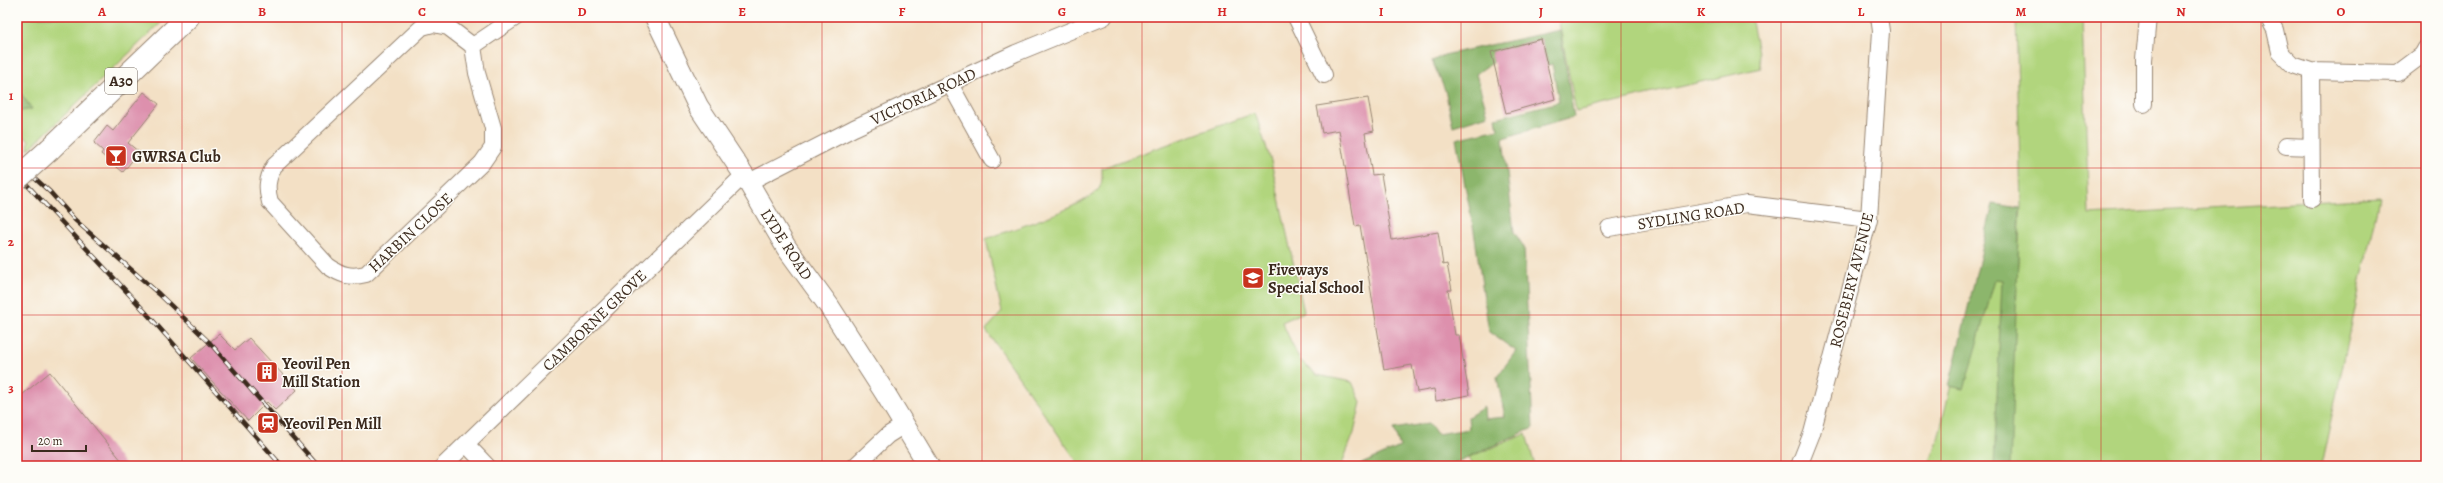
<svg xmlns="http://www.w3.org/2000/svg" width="2443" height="483" font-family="Alegreya,serif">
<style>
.green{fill:#b1d57d;stroke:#76804e}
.forest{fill:#8cb66c;stroke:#647045}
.building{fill:#dd90ad}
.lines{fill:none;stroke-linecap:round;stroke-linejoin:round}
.minor-casing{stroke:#978572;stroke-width:18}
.tertiary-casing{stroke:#978572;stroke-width:22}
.primary-casing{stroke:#978572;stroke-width:24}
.minor{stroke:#fff;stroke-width:16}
.tertiary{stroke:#fff;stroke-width:20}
.primary{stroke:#fff;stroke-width:22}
.rail-casing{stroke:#3b2a1e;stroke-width:4.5}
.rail{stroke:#fdfcf7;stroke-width:3;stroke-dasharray:9;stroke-linecap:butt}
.primary-bridge-casing{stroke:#978572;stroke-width:24;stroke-linecap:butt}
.primary-bridge{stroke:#fff;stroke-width:22}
.grid{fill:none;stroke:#d62828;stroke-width:1;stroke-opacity:0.55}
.labels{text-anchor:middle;stroke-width:3;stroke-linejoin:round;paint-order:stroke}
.shield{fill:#fdfcf7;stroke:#75695f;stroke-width:1}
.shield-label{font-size:15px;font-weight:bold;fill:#3b2a1e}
.street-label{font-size:16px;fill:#3b2a1e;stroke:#fdfcf7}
.poi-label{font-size:16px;font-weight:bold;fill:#3b2a1e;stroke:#fdfcf7;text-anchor:start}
.neatline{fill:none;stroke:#d62828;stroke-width:1.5}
.grid-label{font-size:13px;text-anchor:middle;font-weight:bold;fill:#d62828}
</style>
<rect width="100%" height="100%" fill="#fdfcf7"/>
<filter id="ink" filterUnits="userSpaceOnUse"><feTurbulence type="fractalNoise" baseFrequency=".025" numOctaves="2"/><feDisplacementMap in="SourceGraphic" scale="8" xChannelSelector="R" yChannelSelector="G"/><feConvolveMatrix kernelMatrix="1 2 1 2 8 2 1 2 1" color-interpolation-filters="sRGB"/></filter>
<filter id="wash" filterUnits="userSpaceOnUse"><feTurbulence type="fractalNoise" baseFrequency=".012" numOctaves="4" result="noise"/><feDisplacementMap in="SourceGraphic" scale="16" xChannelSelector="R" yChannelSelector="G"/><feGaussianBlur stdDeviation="0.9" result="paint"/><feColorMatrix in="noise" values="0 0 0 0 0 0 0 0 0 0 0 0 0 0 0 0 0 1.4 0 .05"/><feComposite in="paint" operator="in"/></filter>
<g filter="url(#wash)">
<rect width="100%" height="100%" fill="#f3e0c5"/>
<path class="green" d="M17,17h150l-139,133 1,-10 -12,-7z
M1558,17h193l10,51 -185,43z
M2016,17h66l7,198 290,-17 -58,268h-315l15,-260z
M1255,113l16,48 33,151 -22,10 17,37 18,16 35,7 9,20 -7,31 -13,33h-261l-94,-136 16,-18 -16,-73c24,-9 95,-31 111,-48 6,-6 5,-15 5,-23z
M1994,205l25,3 -14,258h-77l9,-23z
M1526,434l9,32h-63l-3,-9z"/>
<path class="forest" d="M1560,30l14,87 -71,21 11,94 10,15 9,181 -85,38h-91l43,-19 -6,-18 35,-6 8,11 32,-5 -1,-12 16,-10 1,12 20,-2 -8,-40 19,-26 -27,-19 -15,-101 -18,-92 42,-10 -2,-11 63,-16 -7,-38 -4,1 -7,-26 -50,13 3,9 -18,13 12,41 -35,11 -8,-36 -13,-29 12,-6z
M17,88l15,21 -15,3z
M1993,204l27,4 -10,258h-16l8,-186 -7,-1 -31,110 -15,-3z"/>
<g id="blocks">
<path class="building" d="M1541,39l14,60 -49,14 -15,-61z
M144,92l15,12 -31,39 11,9 -16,20 -22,-18 2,-3 -9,-8 13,-17 6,5z
M1368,98l6,33 -9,2 7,42 9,-1 11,66 46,-8 5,33 4,-1 5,26h-4l7,45h4l10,60 -33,6 -2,-12 -17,3 -5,-27 -28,5 -24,-145 -5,1 -16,-96 -17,3 -5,-27z
M219,334l16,16 14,-12 48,52 -22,20 -8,-8 -19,19 -57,-63z
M50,372l76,94h-109v-67z"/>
</g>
</g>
<g filter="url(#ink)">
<use href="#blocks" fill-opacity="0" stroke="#978572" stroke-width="1"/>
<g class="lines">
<g class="minor-casing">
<path id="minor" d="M1296,17l28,58
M2268,17l7,13 5,22 13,13 18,6 87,2 24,-18 4,-7
M433,24l15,3 25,19 4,27 16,55v19l-11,16 -116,111c-16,4 -25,1 -38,-8l-58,-64c-4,-14 -3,-23 4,-36l148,-139z
M473,46l43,-29
M2311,71l1,128
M950,84l42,76
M2144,104v-44l4,-43
M2286,146l25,1
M747,183l107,-55 162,-75 88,-36
M1609,228l138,-24 122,15
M466,444l21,22
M443,466l301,-291
M855,466l33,-31 16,-10
M1799,466l13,-33 57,-214 12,-188 -2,-14"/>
</g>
<g class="tertiary-casing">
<path id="tertiary" d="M655,17l43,89 46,69 42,72 43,59 56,87 44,73"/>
</g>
<g class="primary-casing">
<path id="primary" d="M50,149l138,-132"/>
</g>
<use href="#minor" class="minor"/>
<use href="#tertiary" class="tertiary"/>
<use href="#primary" class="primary"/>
<g class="rail-casing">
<path id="rail" d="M17,162l33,30 25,28 84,74 50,48 109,124
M17,174l123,132 142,160"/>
</g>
<use href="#rail" class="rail"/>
<g class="primary-bridge-casing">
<path id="primary-bridge" d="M17,179l33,-30"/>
</g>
<use href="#primary-bridge" class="primary-bridge"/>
</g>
</g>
<path class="grid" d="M182,17v449M342,17v449M502,17v449M662,17v449M822,17v449M982,17v449M1142,17v449M1301,17v449M1461,17v449M1621,17v449M1781,17v449M1941,17v449M2101,17v449M2261,17v449M17,168h2409M17,315h2409"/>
<defs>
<g id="bar-square" transform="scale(1.15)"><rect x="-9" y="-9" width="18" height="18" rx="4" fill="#c8321e" stroke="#fdfcf7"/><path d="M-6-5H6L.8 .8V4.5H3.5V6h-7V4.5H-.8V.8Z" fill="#fff"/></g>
<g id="school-square" transform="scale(1.15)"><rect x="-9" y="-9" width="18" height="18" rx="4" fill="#c8321e" stroke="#fdfcf7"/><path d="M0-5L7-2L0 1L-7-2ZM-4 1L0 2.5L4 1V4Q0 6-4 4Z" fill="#fff"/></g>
<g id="building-square" transform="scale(1.15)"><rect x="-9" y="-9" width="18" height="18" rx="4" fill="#c8321e" stroke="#fdfcf7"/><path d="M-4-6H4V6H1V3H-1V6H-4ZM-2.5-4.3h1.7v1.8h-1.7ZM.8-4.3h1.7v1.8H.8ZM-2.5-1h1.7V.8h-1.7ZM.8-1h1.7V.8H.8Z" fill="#fff"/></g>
<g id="station-square" transform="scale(1.15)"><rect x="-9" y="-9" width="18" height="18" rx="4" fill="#c8321e" stroke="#fdfcf7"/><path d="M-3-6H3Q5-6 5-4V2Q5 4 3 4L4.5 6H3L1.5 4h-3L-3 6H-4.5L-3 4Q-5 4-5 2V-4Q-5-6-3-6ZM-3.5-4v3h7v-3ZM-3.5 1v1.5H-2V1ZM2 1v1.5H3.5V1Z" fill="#fff"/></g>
</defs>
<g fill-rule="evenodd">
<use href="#bar-square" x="116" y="156"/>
<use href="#school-square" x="1253" y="278"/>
<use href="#building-square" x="267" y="372"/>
<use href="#station-square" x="268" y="423"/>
</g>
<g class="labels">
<rect class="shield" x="105" y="68" width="32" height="26" rx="3"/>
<g class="shield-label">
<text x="121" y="86">A30</text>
</g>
<g class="street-label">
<text transform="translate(923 96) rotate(-25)" y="6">VICTORIA ROAD</text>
<text transform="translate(1691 215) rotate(-9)" y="6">SYDLING ROAD</text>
<text transform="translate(410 232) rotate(-43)" y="6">HARBIN CLOSE</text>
<text transform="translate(787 244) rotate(57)" y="6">LYDE ROAD</text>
<text transform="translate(1851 280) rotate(-76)" y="6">ROSEBERY AVENUE</text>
<text transform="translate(594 320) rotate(-44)" y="6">CAMBORNE GROVE</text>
</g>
<g class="poi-label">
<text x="132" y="162">GWRSA Club</text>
<text x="1268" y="275">Fiveways<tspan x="1268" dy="18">Special School</tspan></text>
<text x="282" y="369">Yeovil Pen<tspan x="282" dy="18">Mill Station</tspan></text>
<text x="284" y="429">Yeovil Pen Mill</text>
</g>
</g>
<rect width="2443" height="483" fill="none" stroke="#fdfcf7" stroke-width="44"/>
<path d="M32 445v6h54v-6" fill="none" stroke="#3b2a1e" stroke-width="2"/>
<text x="38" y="445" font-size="12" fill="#3b2a1e" stroke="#fdfcf7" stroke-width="3" paint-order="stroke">20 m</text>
<rect x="22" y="22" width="2399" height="439" class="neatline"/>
<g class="grid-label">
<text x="102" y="16">A</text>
<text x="262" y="16">B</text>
<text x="422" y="16">C</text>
<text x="582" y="16">D</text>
<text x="742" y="16">E</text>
<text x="902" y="16">F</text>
<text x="1062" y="16">G</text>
<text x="1222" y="16">H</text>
<text x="1381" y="16">I</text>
<text x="1541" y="16">J</text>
<text x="1701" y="16">K</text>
<text x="1861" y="16">L</text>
<text x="2021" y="16">M</text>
<text x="2181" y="16">N</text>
<text x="2341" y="16">O</text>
<text x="11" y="100">1</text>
<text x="11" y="246">2</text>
<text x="11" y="392">3</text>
</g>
</svg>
